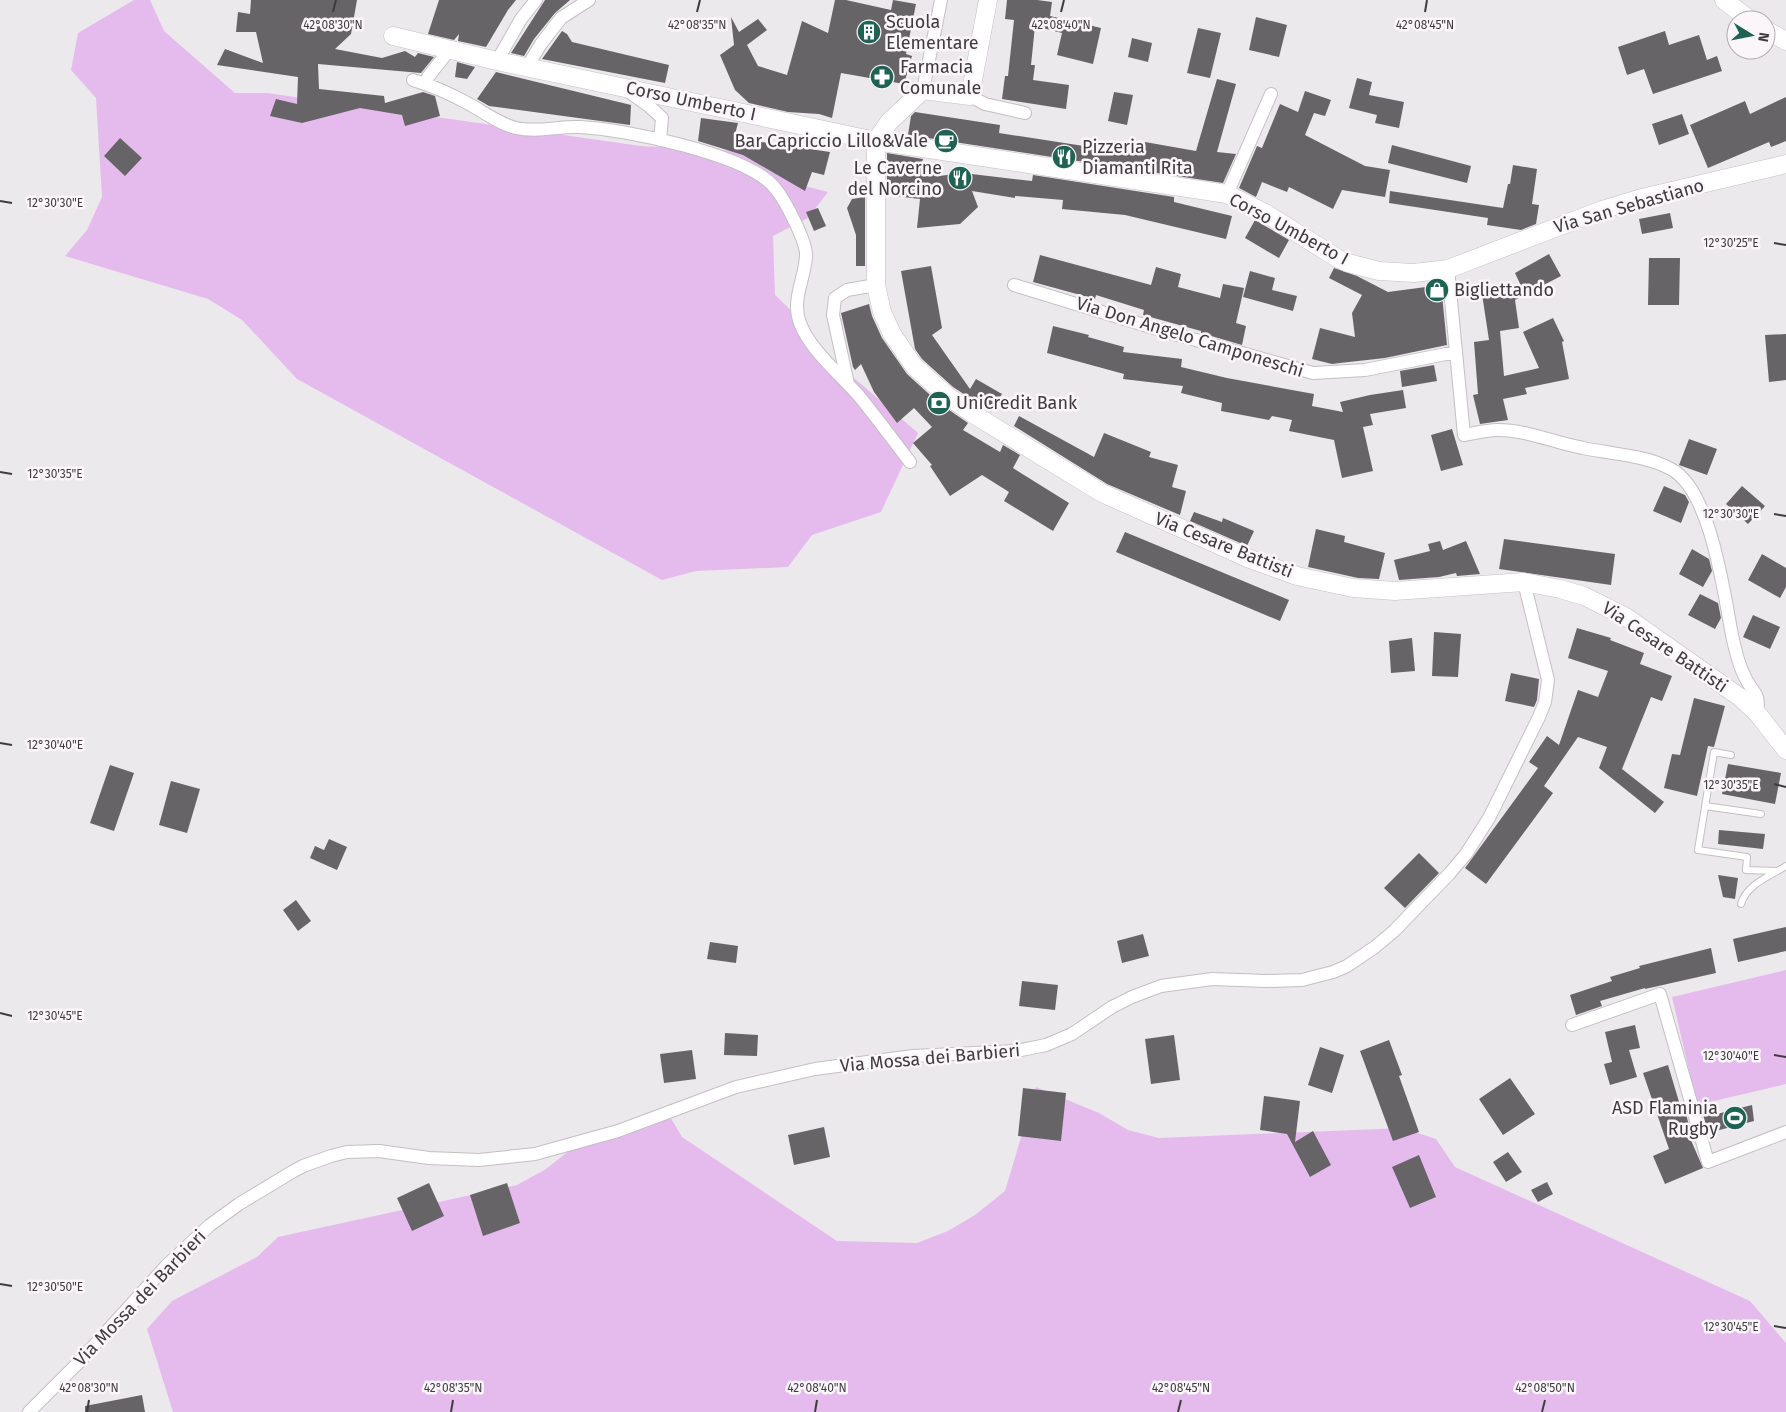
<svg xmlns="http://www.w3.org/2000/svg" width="1786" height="1412" font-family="'Fira Sans',sans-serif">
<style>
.green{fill:#e5bbee}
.building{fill:#676468}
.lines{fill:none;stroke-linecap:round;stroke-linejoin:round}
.lane-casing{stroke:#c3bfc3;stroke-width:8}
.street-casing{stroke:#c3bfc3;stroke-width:14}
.secondary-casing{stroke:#c3bfc3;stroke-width:19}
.lane{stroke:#fff;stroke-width:6}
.street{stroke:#fff;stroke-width:12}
.secondary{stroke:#fff;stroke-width:18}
.ticks{fill:none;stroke:#3e3c3e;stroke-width:2}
.labels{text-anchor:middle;stroke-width:5;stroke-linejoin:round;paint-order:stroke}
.poi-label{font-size:18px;fill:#3e3c3e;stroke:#faf6fa;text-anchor:start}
.street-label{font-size:18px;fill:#3e3c3e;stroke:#faf6fa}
.ticks-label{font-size:12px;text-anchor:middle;fill:#3e3c3e;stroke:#faf6fa;stroke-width:5;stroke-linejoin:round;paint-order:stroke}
</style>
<rect width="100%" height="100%" fill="#ece9ed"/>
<path class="green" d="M134,0h16l14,31 71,62h32l374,53 132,7 24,31 31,8 -20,26 -35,18 2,59 27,26 24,33 92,79 -37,79 -69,23 -24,32 -92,4 -34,9 -365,-201 -55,-59 -34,-21 -143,-43 22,-26 15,-33 -6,-99 -25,-28 7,-37z
M1786,970v114l-89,21 -25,-108z
M1036,1087l63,26 29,17 31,8 244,-10 33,11 19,28 295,134 36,42v69h-1613l-26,-83 25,-28 85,-44 21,-20 239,-52 29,-16 28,-22 92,-37 16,27 155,104 80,2 31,-12 27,-16 30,-24z"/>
<path class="building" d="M251,0h106l-6,34 -16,15 47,9 23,-7 10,6 3,-4 16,4 -13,16 -103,-9 1,25 65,7 1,7 38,-11 12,4 5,20 -35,10 -3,-11 -42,-7 -58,15 -32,-7 6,-17 21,5 1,-27 -81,-12 8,-16 38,14 -7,-31h-20l2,-20 12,2z
M439,0h77l-8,10 -22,37 -28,-6 1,-7 -5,6 -26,-6z
M545,0h25l-15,13 -21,26 -10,17 -13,-3z
M835,0h11l45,10 2,-10 23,4 -10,50 6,2 -8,28 -63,-11 -9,45 -13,-4 -31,-2 -39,-9 -14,-13 -15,-35 14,-10 -3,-28 8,15 19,-13 9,11 -20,15 11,21 29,9 15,-54 26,12z
M1007,0h30l15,2 -2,14 51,12 -8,36 -36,-9 5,-22 -27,-7 -4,39h4l-2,15 36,5 -3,24 -64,-10 3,-23h3l6,-56 -9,-1z
M1256,17l31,8 -8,32 -30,-7z
M1198,28l23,5 -11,45 -23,-5z
M562,31l5,3 5,8 97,23 -4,18 -123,-24z
M1665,31l4,14 30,-10 8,25 10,-4 5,15 -69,23 -9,-25 -17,6 -9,-28z
M1132,38l20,5 -4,19 -20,-5z
M457,62l18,5 -8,12 -12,-2z
M496,72l135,33 -1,20 -141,-19 -12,-7z
M1357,78l15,4 -3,13 35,7 -5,26 -24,-5 2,-8 -28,-7z
M1217,79l19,5 -19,68 19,2 -13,29 -315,-48 3,-19 4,-4 85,13 -1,8 143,22 3,-13 51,9z
M1305,91l26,9 -6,16 -11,-3 -9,22 60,31 25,4 -5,27 -43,-7 -9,19 -44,-22 -2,5 -25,-10 -6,15 -17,-9 18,-42 5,2 18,-44 18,8z
M1114,92l19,3 -6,30 -19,-4z
M1786,97v44l-15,6 -2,-5 -61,26 -18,-43 55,-24 5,13z
M1682,114l7,20 -30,11 -7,-21z
M701,118l37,5 -4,15 96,14 -6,23 -12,-3 -7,19 -62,-36 -45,-14z
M120,138l22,20 -17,18 -21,-20z
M1392,145l79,21 -4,17 -79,-20z
M887,153l36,6 -2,8 20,3 -2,6 24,-3 69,8 1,-6 141,22v5l58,14 -6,23 -101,-24 -63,-6 1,-9 -48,-4v2l-43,-7 6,16 -18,17 -43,4 3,-29 -33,-4z
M1513,165l24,4 -5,35 7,1 -3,19 -15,6 -34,-5 1,-7 -99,-15 1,-12 113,17 5,-24h2z
M865,197v69h-9v-31l-9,-27 5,-9z
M818,208l8,18 -12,5 -8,-19z
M1670,213l3,15 -31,6 -3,-15z
M1255,220l34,20 -10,18 -34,-20z
M1549,254l12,22 -46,24 4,28 -19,3 4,45 35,-8 -16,-36 30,-14 11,23 -2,1 7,37 -44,9 2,6 -24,5 5,21 -28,4 -7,-29 5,-1 -4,-52 15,-2 -7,-46 40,-6 -7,-15z
M1040,255l111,30 5,-18 25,7 -3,13 42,11 3,-14 21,4 -8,35 10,3 -4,19 -41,-12v-2l-58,-16 1,-5 -48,-15 -1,4 -62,-17z
M1649,258h31l-1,47h-31z
M931,266l11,62 -10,7 38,54 6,-10 26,15 -11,18 -38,-25 -31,-28 -7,-10 -14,-78z
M1334,268l23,8 31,16 53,-7 6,60 -62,13 -45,5 -8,1 -20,-5 8,-31 35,9 -3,-24 10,-18 -33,-17z
M1250,271l25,7 -3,12 25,6 -4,15 -50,-14z
M869,304l3,12 10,22 25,36 32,29 29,20 -5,7 37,22 3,-7 17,10 -7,13 56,35 -16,28 -49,-30 5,-9 -27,-17 -32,21 -20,-30 2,-1 -19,-22 19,-16 -18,-19 -17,15 -23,-31 -13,-28 -6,6 -2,-3 -12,-54z
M1053,326l36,9 -1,2 36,10 -1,5 59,7 -1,8 46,11 87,16 -2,12 31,6 -3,-10 30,-7 33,-5 3,18 -36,6 3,11 -10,2 10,44 -31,7 -8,-38 -45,-9 3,-11 -20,-4 -3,4 -48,-9 1,-8 -41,-10 2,-7 -60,-7 1,-5 -77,-21z
M1786,334v46l-17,2 -4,-47z
M1434,365l3,16 -35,6 -2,-16z
M1019,416l75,41 10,-24 47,19 -2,5 29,8 -6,22 14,4 -6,24 -73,-31 -93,-58z
M1452,429l11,36 -22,6 -10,-36z
M1689,439l28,10 -10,26 -28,-10z
M1664,486l21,9 4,7 -8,21 -28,-12z
M1742,486l23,20 -17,18 -22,-20z
M1194,512l28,10 1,-4 31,13 -7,15 -57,-25z
M1316,529l29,7 -1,6 41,11 -6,26 -21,-1 -50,-11z
M1125,532l164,68 -9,21 -164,-69z
M1504,539l111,15 -4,31 -112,-16z
M1440,541l3,9 23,-9 14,33 -23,2 -1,-3 -17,4 -40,3 -5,-20 36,-9 -2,-7z
M1692,549l17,10 3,12 -9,16 -24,-13z
M1762,554l24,14v19l-6,11 -32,-18z
M1700,594l18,9 3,15 -6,11 -27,-14z
M1753,615l27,12 -10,22 -27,-12z
M1577,628l34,10 -1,2 34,13 -4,11 32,12 -10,25 -11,-4 -29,72 42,33 -9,11 -56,-45 8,-21 -29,-10 -34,49 9,7 -67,91 -21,-16 73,-100 -9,-6 18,-26 12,9 19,-55 20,7 10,-26 -40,-13z
M1434,632l27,2 -3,43 -26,-1z
M1412,638l3,33 -24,2 -2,-32z
M1511,673l28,6 -2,21 -3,7 -29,-6z
M1694,698l31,8 -11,41 -6,-1 -11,50 -33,-8 8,-34 8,1z
M1728,764l53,9 -6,31 -53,-10z
M110,765l24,8 -20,58 -24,-8z
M171,781l29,8 -13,44 -28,-8z
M1719,830l46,4 -2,15 -45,-5z
M329,839l18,8 -10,23 -27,-12 5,-12 9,4z
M1419,853l20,20 -34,35 -21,-20z
M1718,875l20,3 -3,21 -12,-2z
M296,900l15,21 -13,10 -15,-21z
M1786,927v24l-48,11 -5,-23z
M1143,934l6,22 -27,7 -5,-22z
M710,942l28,4 -2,17 -29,-4z
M1711,948l5,25 -71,16v-1l-45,13 2,5 -26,9 -6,-20 42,-14 -2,-4 30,-9 -1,-2z
M1022,981l36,4 -3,25 -36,-4z
M1635,1025l5,23 -11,2 8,27 -27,8 -6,-21 8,-2 -7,-30z
M725,1033l33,2 -1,21 -33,-1z
M1174,1035l6,45 -29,4 -6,-45z
M1389,1040l13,35 -3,1 20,56 -26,9 -33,-90z
M1320,1047l24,8 -12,38 -24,-8z
M692,1050l4,29 -32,4 -4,-29z
M1668,1065l12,40 6,9 6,23 -2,1 13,30 -38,16 -12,-28 16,-7 -26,-76z
M1510,1078l25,36 -32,21 -24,-36z
M1023,1088l43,5 -5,48 -43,-5z
M1264,1096l36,5 -5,41 18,-11 18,34 -21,12 -23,-43 -27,-4z
M1752,1105l2,16 -46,12 -6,-23 10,-2 1,7z
M824,1127l6,30 -36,8 -6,-30z
M1508,1152l14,20 -16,10 -13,-20z
M1419,1155l17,42 -26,11 -18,-41z
M1547,1182l6,12 -15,8 -7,-12z
M429,1183l15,33 -32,15 -15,-33z
M507,1183l13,40 -37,13 -13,-41z
M142,1395l3,17h-60v-6z"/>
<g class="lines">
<g class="lane-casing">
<path id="lane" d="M1731,755l-17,-3 -16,98 49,7 -1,13 31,1
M1705,806l56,8
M1741,904c6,-20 29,-28 45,-38"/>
</g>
<g class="street-casing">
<path id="street" d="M497,61l24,-42 15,-19
M527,67l14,-23 20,-26 28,-18
M413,80c20,6 38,14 56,24 15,8 30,20 47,24 22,5 42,-2 64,-1 44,2 168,27 195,61 10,12 32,54 31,68 -1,23 -15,44 -6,67 10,27 40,51 59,73 18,22 34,44 51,66
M425,84l3,-7 22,-28
M923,90l18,-90
M628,91l21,15 13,12 -2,22
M970,96l15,8 40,9
M1227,194l44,-100
M1448,269l16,166c11,-2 23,-5 34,-5 29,0 57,13 85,18 29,6 62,7 88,21 40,21 53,125 61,166 3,14 6,28 12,40 7,18 17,16 13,38
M1014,285l153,47 146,41 52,-3 91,-18
M848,384l-15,-69 2,-17 12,-8 29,-5
M1572,1025l88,-31 48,168 78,-30
M29,1412l52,-52 85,-94 44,-41 29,-21 53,-32 11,-6 28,-10 16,-4 32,-1 50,7 50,2 56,-6 83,-23 118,-44 79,-18 98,-13 103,-5 30,-6 26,-11 40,-27 20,-10 29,-11 51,-7 54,2 36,-1 31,-8 14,-6 28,-19 19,-16 56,-58 16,-19 23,-36 50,-101 6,-15 3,-22 -24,-98"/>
</g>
<g class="secondary-casing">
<path id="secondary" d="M1724,0l26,20
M1766,30l20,11
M393,36l104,25 379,80 351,53 38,19 72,45 11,5 31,8 35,2 34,-4 154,-59 36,-11 148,-35
M876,141v144l6,27 10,22 22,32 32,29 27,19 129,79 148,66 47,17 56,12 42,3 129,-9 36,7 24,7 42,21 115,81 16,15 29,37
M876,141l13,-19 34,-32 47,6 18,-96"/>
</g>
<use href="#lane" class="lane"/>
<use href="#street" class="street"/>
<use href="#secondary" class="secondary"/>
</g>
<path class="ticks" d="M333,12l3,-12M697,12l3,-12M1061,12l3,-12M1425,12l2,-12M0,201l12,2M1774,243l12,2M0,472l12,2M1774,514l12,2M0,743l12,2M1774,784l12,3M0,1013l12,3M1774,1055l12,2M0,1284l12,2M1774,1326l12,2M87,1412l2,-12M451,1412l2,-12M815,1412l2,-12M1178,1412l3,-12M1542,1412l3,-12"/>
<defs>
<g id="building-disc" transform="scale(1.25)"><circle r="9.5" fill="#1f6354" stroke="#faf6fa"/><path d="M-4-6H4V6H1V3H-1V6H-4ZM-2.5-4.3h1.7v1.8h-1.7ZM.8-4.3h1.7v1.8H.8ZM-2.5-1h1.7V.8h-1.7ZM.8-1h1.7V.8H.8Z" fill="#fff"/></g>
<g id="pharmacy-disc" transform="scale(1.25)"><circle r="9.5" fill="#1f6354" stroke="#faf6fa"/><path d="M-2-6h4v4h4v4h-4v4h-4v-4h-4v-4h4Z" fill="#fff"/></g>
<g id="cafe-disc" transform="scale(1.25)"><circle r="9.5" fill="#1f6354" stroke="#faf6fa"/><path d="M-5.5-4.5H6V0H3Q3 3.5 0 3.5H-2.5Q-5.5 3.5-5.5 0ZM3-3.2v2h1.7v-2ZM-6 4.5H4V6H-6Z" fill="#fff"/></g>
<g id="restaurant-disc" transform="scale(1.25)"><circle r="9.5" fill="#1f6354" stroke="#faf6fa"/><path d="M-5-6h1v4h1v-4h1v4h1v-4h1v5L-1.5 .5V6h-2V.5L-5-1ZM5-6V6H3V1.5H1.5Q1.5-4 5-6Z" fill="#fff"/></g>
<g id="shop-disc" transform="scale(1.25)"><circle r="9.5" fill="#1f6354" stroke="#faf6fa"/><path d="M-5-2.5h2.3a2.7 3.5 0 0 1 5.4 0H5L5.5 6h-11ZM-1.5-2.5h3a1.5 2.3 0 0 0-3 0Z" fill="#fff"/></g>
<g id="bank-disc" transform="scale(1.25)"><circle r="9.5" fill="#1f6354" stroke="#faf6fa"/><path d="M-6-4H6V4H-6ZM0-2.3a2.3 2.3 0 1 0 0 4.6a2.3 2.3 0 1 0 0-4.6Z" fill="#fff"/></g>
<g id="stadium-disc" transform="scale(1.25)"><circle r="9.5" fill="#1f6354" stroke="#faf6fa"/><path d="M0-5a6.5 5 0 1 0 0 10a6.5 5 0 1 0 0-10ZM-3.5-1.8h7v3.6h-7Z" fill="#fff"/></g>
</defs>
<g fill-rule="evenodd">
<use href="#building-disc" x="869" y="32"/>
<use href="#pharmacy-disc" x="882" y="77"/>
<use href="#cafe-disc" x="946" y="141"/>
<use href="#restaurant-disc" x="1064" y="157"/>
<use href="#restaurant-disc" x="960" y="178"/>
<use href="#shop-disc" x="1437" y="290"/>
<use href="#bank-disc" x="939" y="403"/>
<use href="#stadium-disc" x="1735" y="1118"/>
</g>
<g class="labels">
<g class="poi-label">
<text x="886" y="28">Scuola<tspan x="886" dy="21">Elementare</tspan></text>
<text x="900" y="73">Farmacia<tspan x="900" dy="21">Comunale</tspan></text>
<text x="928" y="147" text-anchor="end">Bar Capriccio Lillo&amp;Vale</text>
<text x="1082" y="153">Pizzeria<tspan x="1082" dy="21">Diamanti Rita</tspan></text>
<text x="942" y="174" text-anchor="end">Le Caverne<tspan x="942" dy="21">del Norcino</tspan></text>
<text x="1454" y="296">Bigliettando</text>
<text x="956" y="409">UniCredit Bank</text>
<text x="1718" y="1114" text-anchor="end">ASD Flaminia<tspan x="1718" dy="21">Rugby</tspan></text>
</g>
<g class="street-label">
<text transform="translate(691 101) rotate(12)" y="6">Corso Umberto I</text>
<text transform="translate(1629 206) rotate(-16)" y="6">Via San Sebastiano</text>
<text transform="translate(1289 229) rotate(28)" y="6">Corso Umberto I</text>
<text transform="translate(1190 337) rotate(17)" y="6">Via Don Angelo Camponeschi</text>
<text transform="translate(1224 545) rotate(22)" y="6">Via Cesare Battisti</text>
<text transform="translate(1665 647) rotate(34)" y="6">Via Cesare Battisti</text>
<text transform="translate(930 1058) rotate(-5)" y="6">Via Mossa dei Barbieri</text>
<text transform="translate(140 1298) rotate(-46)" y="6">Via Mossa dei Barbieri</text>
</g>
</g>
<g class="ticks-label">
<text x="333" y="29">42°08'30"N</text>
<text x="697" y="29">42°08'35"N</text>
<text x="1061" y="29">42°08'40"N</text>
<text x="1425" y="29">42°08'45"N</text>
<text x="55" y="207">12°30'30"E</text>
<text x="1731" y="247">12°30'25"E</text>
<text x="55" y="478">12°30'35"E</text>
<text x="1731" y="518">12°30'30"E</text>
<text x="55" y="749">12°30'40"E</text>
<text x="1731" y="789">12°30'35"E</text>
<text x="55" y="1020">12°30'45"E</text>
<text x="1731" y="1060">12°30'40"E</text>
<text x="55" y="1291">12°30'50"E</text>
<text x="1731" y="1331">12°30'45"E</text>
<text x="89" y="1392">42°08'30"N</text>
<text x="453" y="1392">42°08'35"N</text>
<text x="817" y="1392">42°08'40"N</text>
<text x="1181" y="1392">42°08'45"N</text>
<text x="1545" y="1392">42°08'50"N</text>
</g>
<g transform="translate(1751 35) rotate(100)"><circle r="24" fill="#faf6fa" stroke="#afacaf"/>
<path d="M0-4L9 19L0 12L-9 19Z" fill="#1f6354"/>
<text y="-8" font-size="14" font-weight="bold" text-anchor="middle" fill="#3e3c3e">N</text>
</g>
</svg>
